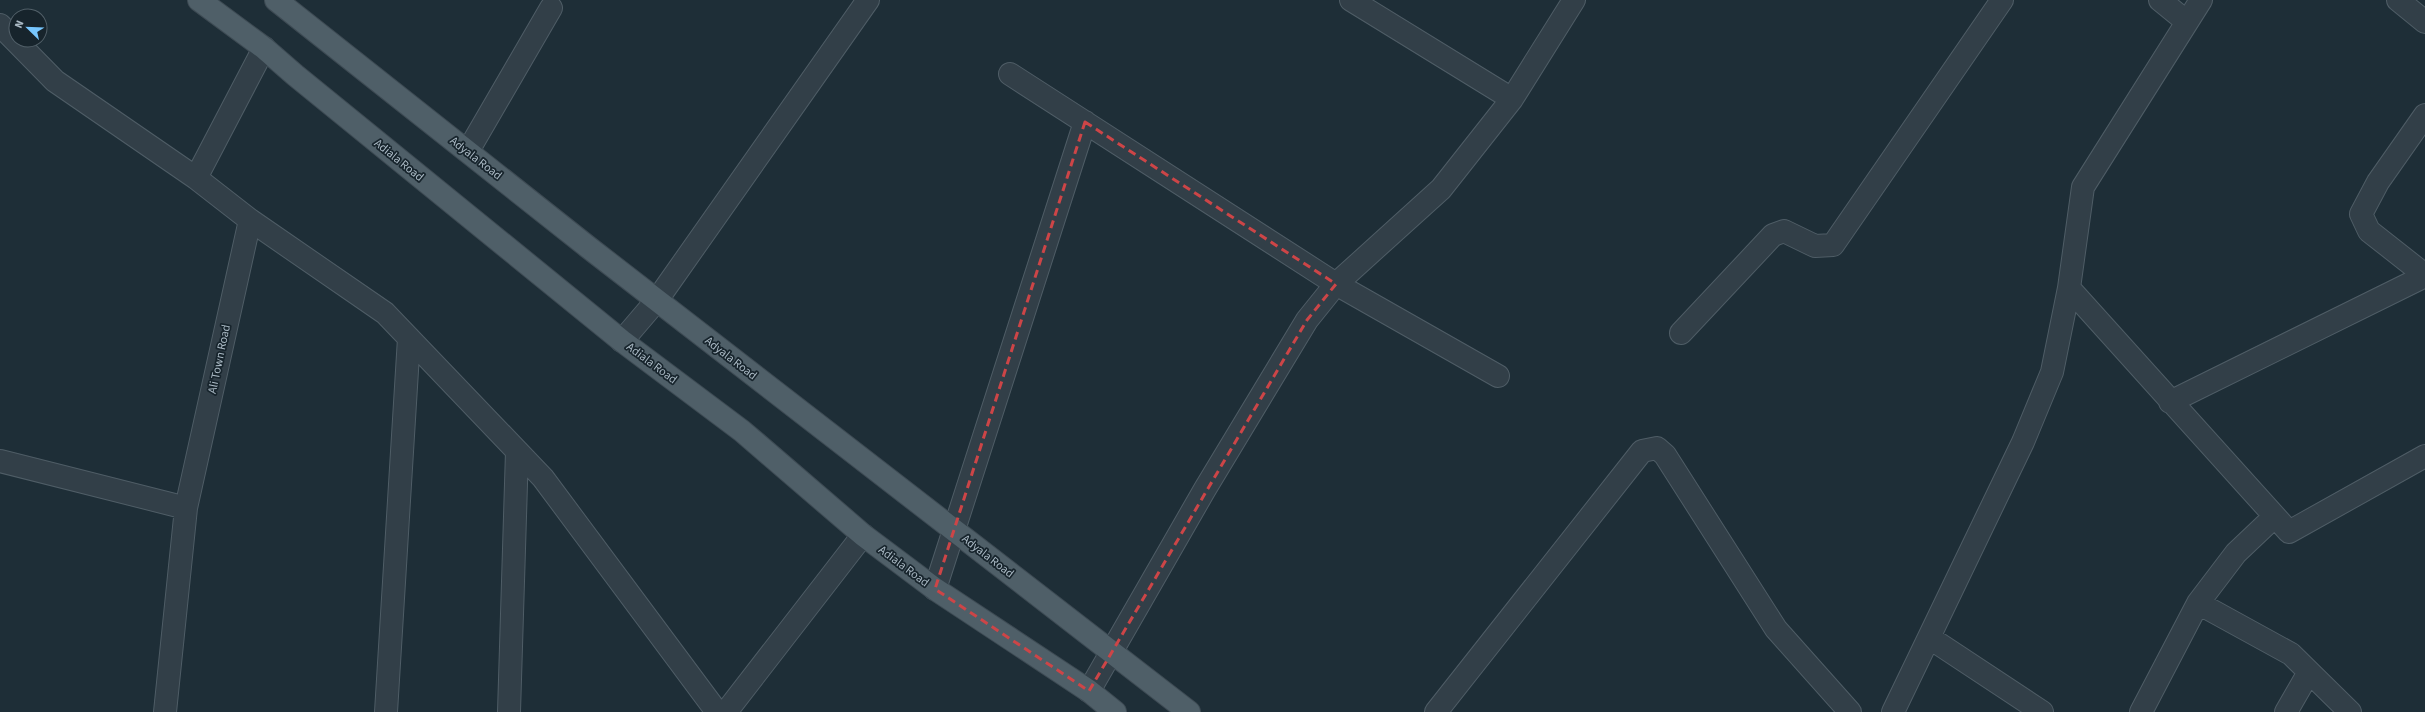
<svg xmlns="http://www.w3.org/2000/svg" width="2425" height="712" font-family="'Source Sans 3',sans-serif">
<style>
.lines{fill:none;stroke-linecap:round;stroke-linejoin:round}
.street-casing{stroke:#4f5d66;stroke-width:24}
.primary-casing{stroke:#3e4b54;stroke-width:24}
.street{stroke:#323f48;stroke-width:22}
.primary{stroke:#4f5f68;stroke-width:22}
.marked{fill:none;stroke:#cd4547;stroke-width:3;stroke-dasharray:8 5;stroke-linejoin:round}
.labels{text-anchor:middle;stroke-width:3.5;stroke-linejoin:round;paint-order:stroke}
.street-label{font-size:12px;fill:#abbac5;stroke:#17242c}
</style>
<rect width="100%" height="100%" fill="#1e2e37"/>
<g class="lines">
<g class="street-casing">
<path id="street" d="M1351,0l161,99
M2160,0l27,22
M2398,0l27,22
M0,25l55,56 141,97
M1010,74l326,210 162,92
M2425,115l-47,67 -17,32 8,17 56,44
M468,151l83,-143
M250,220l135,93 158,165 174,234
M2069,288l220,244 136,-76
M1681,333l92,-98 11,-4 31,15 18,-1 169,-245
M622,341l35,-41 211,-300
M2170,402l255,-126
M0,461l186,47
M935,589l150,-467
M2198,603l93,51 59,58
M1930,638l112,74
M1089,691l116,-202 102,-169 29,-36 105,-95 71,-90 62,-99
M165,712l21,-204 64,-288 -54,-42 68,-130
M386,712l23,-374
M509,712l8,-261
M726,712l137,-177
M1436,712l206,-261 15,-3 8,7 111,174 74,83
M1893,712l130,-270 29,-70 17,-84 14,-101 118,-187
M2141,712l57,-109 38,-50 38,-36
M2286,712l23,-40"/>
</g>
<g class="primary-casing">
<path id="primary" d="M199,0l65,48 31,27 327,266 120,90 121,104 72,54 154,102 26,21
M276,0l312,247 601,465"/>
</g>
<use href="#street" class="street"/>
<use href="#primary" class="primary"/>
</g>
<path class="marked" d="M1085,122l251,162 -29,36 -218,371 -154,-102z"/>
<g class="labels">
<g class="street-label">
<text transform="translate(476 158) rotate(38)" y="4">Adyala Road</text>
<text transform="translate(399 160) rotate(39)" y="4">Adiala Road</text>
<text transform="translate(731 358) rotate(38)" y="4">Adyala Road</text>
<text transform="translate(219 359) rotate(-78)" y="4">Ali Town Road</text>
<text transform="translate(652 363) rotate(37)" y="4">Adiala Road</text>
<text transform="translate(988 556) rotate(38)" y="4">Adyala Road</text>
<text transform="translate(904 566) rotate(37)" y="4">Adiala Road</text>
</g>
</g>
<g transform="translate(28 28) rotate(293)"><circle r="19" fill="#17242c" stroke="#526069"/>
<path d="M0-3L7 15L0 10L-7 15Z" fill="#77c6fe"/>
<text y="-6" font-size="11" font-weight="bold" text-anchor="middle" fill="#abbac5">N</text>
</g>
</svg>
